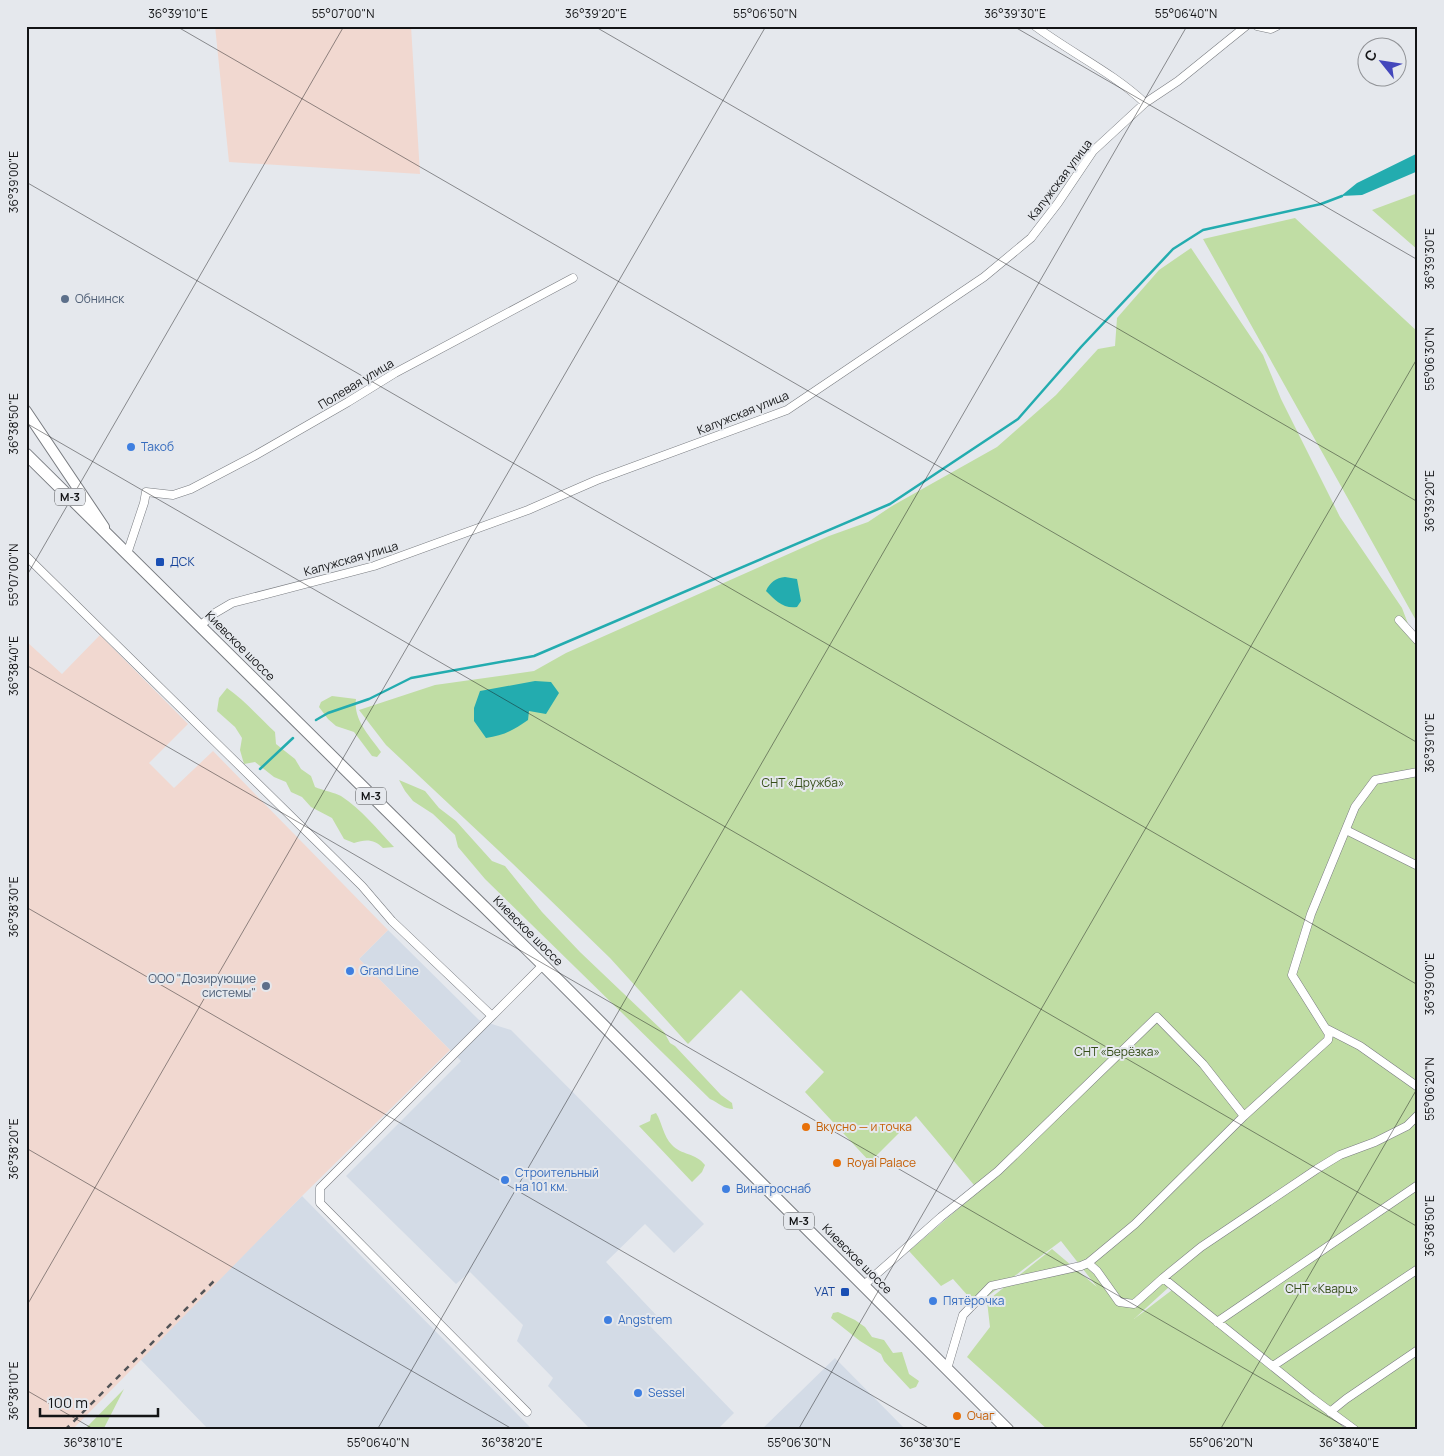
<svg xmlns="http://www.w3.org/2000/svg" width="1444" height="1456" font-family="Manrope,sans-serif">
<style>
.built{fill:#d3dbe6}
.industrial{fill:#f1d8d0}
.green{fill:#c0dda4;fill-rule:evenodd}
.water{fill:#23acaf}
.lines{fill:none;stroke-linecap:round;stroke-linejoin:round}
.stream{stroke:#23acaf;stroke-width:2.5}
.minor-casing{stroke:#797c81;stroke-width:9}
.major-casing{stroke:#797c81;stroke-width:12}
.highway-casing{stroke:#797c81;stroke-width:13}
.minor{stroke:#fff;stroke-width:8}
.major{stroke:#fff;stroke-width:10}
.highway{stroke:#fff;stroke-width:11}
.rail{stroke:#525457;stroke-width:2.5;stroke-dasharray:6 6;stroke-linecap:butt}
.ticks{fill:none;stroke:#131416;stroke-width:1;stroke-opacity:0.45}
.service-dot{fill:#5c6f8a;stroke:#e5e8ed;stroke-width:2}
.shop-dot{fill:#3f7fe0;stroke:#e5e8ed;stroke-width:2}
.transit-dot{fill:#1a4fb4;stroke:#e5e8ed;stroke-width:2}
.food-dot{fill:#e8710a;stroke:#e5e8ed;stroke-width:2}
.labels{text-anchor:middle;stroke-width:4;stroke-linejoin:round;paint-order:stroke}
.shield{fill:#e5e8ed;stroke:#525456;stroke-width:1}
.shield-label{font-size:11px;font-weight:bold;fill:#131416}
.street-label{font-size:12px;fill:#131416;stroke:#e5e8ed}
.service-label{font-size:12px;fill:#4e5e75;stroke:#e5e8ed;text-anchor:start}
.shop-label{font-size:12px;fill:#366cbe;stroke:#e5e8ed;text-anchor:start}
.transit-label{font-size:12px;fill:#164399;stroke:#e5e8ed;text-anchor:start}
.park-label{font-size:12px;fill:#354d18;stroke:#e5e8ed}
.food-label{font-size:12px;fill:#c56008;stroke:#e5e8ed;text-anchor:start}
.neatline{fill:none;stroke:#131416;stroke-width:2}
.ticks-label{font-size:12px;text-anchor:middle;fill:#131416}
</style>
<rect width="100%" height="100%" fill="#e5e8ed"/>
<path class="built" d="M388,930l91,90 32,10 193,194 -30,29 -29,-29 -39,38 52,55 -8,9 84,87 -17,17h-126l-43,-44 5,-8 -36,-37 6,-16 -53,-53 -14,12 -110,-108 115,-115 -102,-102z
M302,1196l219,222 12,12h-324l-69,-71z
M835,1358l71,72h-145z"/>
<path class="industrial" d="M215,26h196l9,148 -191,-12z
M100,635l88,89 -39,39 25,25 39,-37 175,179 -29,29 91,91 -148,146 -230,234h-46v-789l36,33z"/>
<path class="green" d="M1418,193v57l-46,-40z
M1295,218l123,114v292l-215,-385z
M1191,248l72,107 18,44 59,118 62,91 13,34h3v788h-370l-81,-73 23,-30 -3,-26 65,-52 45,38 -36,-46 -85,64 -23,-26 -12,7 -32,-35 70,-60 -63,-75 -46,46 -65,-70 19,-20 -83,-82 -53,54 -78,-86 -98,-95 -126,-118 -27,-35 76,-25 99,-14 32,-18 263,-117 39,-14 24,-16 105,-59 59,-52 42,-46 17,-3 2,-28 42,-48zM1169,1287l3,3 -38,29z
M227,688c16,11 33,30 48,44l1,12 19,15 6,10 10,7 4,11c7,3 21,6 26,9 20,13 37,34 53,51l-11,1c-9,-9 -17,-9 -29,-5l-10,-4 -12,-21 -21,-11 -9,-10 -11,-5 -5,-10 -12,-5 -19,-15 -11,2 -4,-14 2,-12 -7,-11 -18,-16 2,-13z
M332,696l24,3c-3,21 14,37 25,53l-4,5 -5,-1 -18,-24 -18,-6 -8,-7 -9,-12 2,-5z
M399,780l26,11 14,17 17,13 36,40 13,5 37,46 38,40 84,80 6,11 5,3 46,49 11,8 1,6c-9,0 -14,-6 -23,-10l-225,-220 -27,-32 -3,-12 -22,-21 -20,-13 -8,-10z
M656,1113c6,9 7,23 16,32 9,10 24,8 33,20l-3,7 -10,10 -53,-56 11,-5 1,-6z
M838,1312l17,8 10,7 7,10 12,3 9,13 9,-1 7,22 10,7 -3,6 -6,2 -26,-28 -3,-7 -21,-13 -29,-23 2,-5z
M124,1389l-21,41h-19z"/>
<path class="water" d="M1418,153v18l-56,24 -21,1 16,-13z
M785,577l12,2 4,22 -4,6c-14,2 -22,-7 -31,-16 4,-9 10,-13 19,-14z
M535,681l16,1 8,11 -13,21 -17,-3 -1,9c-14,10 -25,16 -42,18l-12,-17v-13l6,-17z"/>
<g class="lines">
<path class="stream" d="M316,720l12,-7 41,-14 42,-21 123,-22 356,-152 128,-85 63,-72 92,-98 30,-19 118,-26 21,-8
M260,769l33,-31"/>
<g class="minor-casing">
<path id="minor" d="M1035,26c36,27 77,46 110,77
M1257,26l14,3 6,-3
M127,554l17,-51 2,-11 27,3 18,-6 63,-33 94,-54 47,-29 178,-95
M26,556l336,330 30,35 100,95 51,-51
M1399,620l19,21
M200,626l15,-13 17,-10 142,-37 154,-56 69,-30 190,-70 197,-133 47,-39 27,-35 35,-52 52,-48 33,-22 68,-55
M1346,830l72,36
M492,1016l-172,172v15l207,209
M1327,1029l33,17 58,41
M1088,1263l9,8 22,31 15,2 29,-26 149,120 43,32
M1163,1278l38,-31 116,-78 23,-14 35,-13 32,-16 11,-11
M864,1285l77,-68 57,-46 159,-154 46,47 41,52 84,-76 1,-6 -37,-59 19,-61 44,-107 20,-27 43,-8
M1217,1322l201,-137
M1273,1366l145,-97
M947,1369l16,-54 28,-29 90,-20 7,-3 47,-39 109,-108
M1330,1412l16,-13 72,-49"/>
</g>
<g class="major-casing">
<path id="major" d="M26,411l78,116"/>
</g>
<g class="highway-casing">
<path id="highway" d="M26,454l517,511 465,465"/>
</g>
<use href="#minor" class="minor"/>
<use href="#major" class="major"/>
<use href="#highway" class="highway"/>
<path class="rail" d="M65,1430l150,-150"/>
</g>
<path class="ticks" d="M176,26l1242,717M594,26l824,476M1013,26l405,234M26,182l1392,803M26,423l1392,804M26,577l318,-551M26,665l1325,765M26,907l906,523M26,1148l488,282M26,1307l740,-1281M26,1390l69,40M377,1430l810,-1404M798,1430l620,-1073M1220,1430l198,-343"/>
<g class="service-dot">
<circle cx="65" cy="299" r="5"/>
<circle cx="266" cy="986" r="5"/>
</g>
<g class="shop-dot">
<circle cx="131" cy="447" r="5"/>
<circle cx="350" cy="971" r="5"/>
<circle cx="505" cy="1180" r="5"/>
<circle cx="726" cy="1189" r="5"/>
<circle cx="933" cy="1301" r="5"/>
<circle cx="608" cy="1320" r="5"/>
<circle cx="638" cy="1393" r="5"/>
</g>
<g class="transit-dot">
<rect x="155" y="557" width="10" height="10" rx="2.5"/>
<rect x="840" y="1287" width="10" height="10" rx="2.5"/>
</g>
<g class="food-dot">
<circle cx="806" cy="1127" r="5"/>
<circle cx="837" cy="1163" r="5"/>
<circle cx="957" cy="1416" r="5"/>
</g>
<g class="labels">
<g class="shield">
<rect x="55" y="488.5" width="30" height="17" rx="4"/>
<rect x="356" y="787.5" width="30" height="17" rx="4"/>
<rect x="784" y="1212.5" width="30" height="17" rx="4"/>
</g>
<g class="shield-label">
<text x="70" y="501">М-3</text>
<text x="371" y="800">М-3</text>
<text x="799" y="1225">М-3</text>
</g>
<g class="street-label">
<text transform="translate(1060 180) rotate(-53)" y="4">Калужская улица</text>
<text transform="translate(356 384) rotate(-31)" y="4">Полевая улица</text>
<text transform="translate(743 413) rotate(-22)" y="4">Калужская улица</text>
<text transform="translate(351 559) rotate(-16)" y="4">Калужская улица</text>
<text transform="translate(240 646) rotate(45)" y="4">Киевское шоссе</text>
<text transform="translate(528 931) rotate(45)" y="4">Киевское шоссе</text>
<text transform="translate(857 1259) rotate(45)" y="4">Киевское шоссе</text>
</g>
<g class="service-label">
<text x="75" y="303">Обнинск</text>
<text x="256" y="983" text-anchor="end">ООО "Дозирующие<tspan x="256" dy="14">системы"</tspan></text>
</g>
<g class="shop-label">
<text x="141" y="451">Такоб</text>
<text x="360" y="975">Grand Line</text>
<text x="515" y="1177">Строительный<tspan x="515" dy="14">на 101 км.</tspan></text>
<text x="736" y="1193">Винагроснаб</text>
<text x="943" y="1305">Пятёрочка</text>
<text x="618" y="1324">Angstrem</text>
<text x="648" y="1397">Sessel</text>
</g>
<g class="transit-label">
<text x="170" y="566">ДСК</text>
<text x="835" y="1296" text-anchor="end">УАТ</text>
</g>
<g class="park-label">
<text x="803" y="787">СНТ «Дружба»</text>
<text x="1117" y="1056">СНТ «Берёзка»</text>
<text x="1322" y="1293">СНТ «Кварц»</text>
</g>
<g class="food-label">
<text x="816" y="1131">Вкусно — и точка</text>
<text x="847" y="1167">Royal Palace</text>
<text x="967" y="1420">Очаг</text>
</g>
</g>
<rect width="1444" height="1456" fill="none" stroke="#e5e8ed" stroke-width="55"/>
<g transform="translate(1382 62) rotate(300)"><circle r="24" fill="#e5e8ed" stroke="#919397"/>
<path d="M0-4L9 19L0 12L-9 19Z" fill="#4347bc"/>
<text y="-8" font-size="14" font-weight="bold" text-anchor="middle" fill="#131416">С</text>
</g>
<path d="M40 1408v8h118v-8" fill="none" stroke="#131416" stroke-width="2.5"/>
<text x="48" y="1408" font-size="15" fill="#131416" stroke="#e5e8ed" stroke-width="4" paint-order="stroke">100 m</text>
<rect x="28" y="28" width="1388" height="1400" class="neatline"/>
<g class="ticks-label">
<text x="178" y="18">36°39'10"E</text>
<text x="343" y="18">55°07'00"N</text>
<text x="596" y="18">36°39'20"E</text>
<text x="765" y="18">55°06'50"N</text>
<text x="1015" y="18">36°39'30"E</text>
<text x="1186" y="18">55°06'40"N</text>
<text transform="translate(14 182) rotate(-90)" y="4">36°39'00"E</text>
<text transform="translate(1430 259) rotate(-90)" y="4">36°39'30"E</text>
<text transform="translate(1430 359) rotate(-90)" y="4">55°06'30"N</text>
<text transform="translate(14 424) rotate(-90)" y="4">36°38'50"E</text>
<text transform="translate(1430 501) rotate(-90)" y="4">36°39'20"E</text>
<text transform="translate(14 575) rotate(-90)" y="4">55°07'00"N</text>
<text transform="translate(14 666) rotate(-90)" y="4">36°38'40"E</text>
<text transform="translate(1430 743) rotate(-90)" y="4">36°39'10"E</text>
<text transform="translate(14 907) rotate(-90)" y="4">36°38'30"E</text>
<text transform="translate(1430 984) rotate(-90)" y="4">36°39'00"E</text>
<text transform="translate(1430 1089) rotate(-90)" y="4">55°06'20"N</text>
<text transform="translate(14 1149) rotate(-90)" y="4">36°38'20"E</text>
<text transform="translate(1430 1226) rotate(-90)" y="4">36°38'50"E</text>
<text transform="translate(14 1391) rotate(-90)" y="4">36°38'10"E</text>
<text x="93" y="1447">36°38'10"E</text>
<text x="378" y="1447">55°06'40"N</text>
<text x="512" y="1447">36°38'20"E</text>
<text x="799" y="1447">55°06'30"N</text>
<text x="930" y="1447">36°38'30"E</text>
<text x="1221" y="1447">55°06'20"N</text>
<text x="1349" y="1447">36°38'40"E</text>
</g>
</svg>
